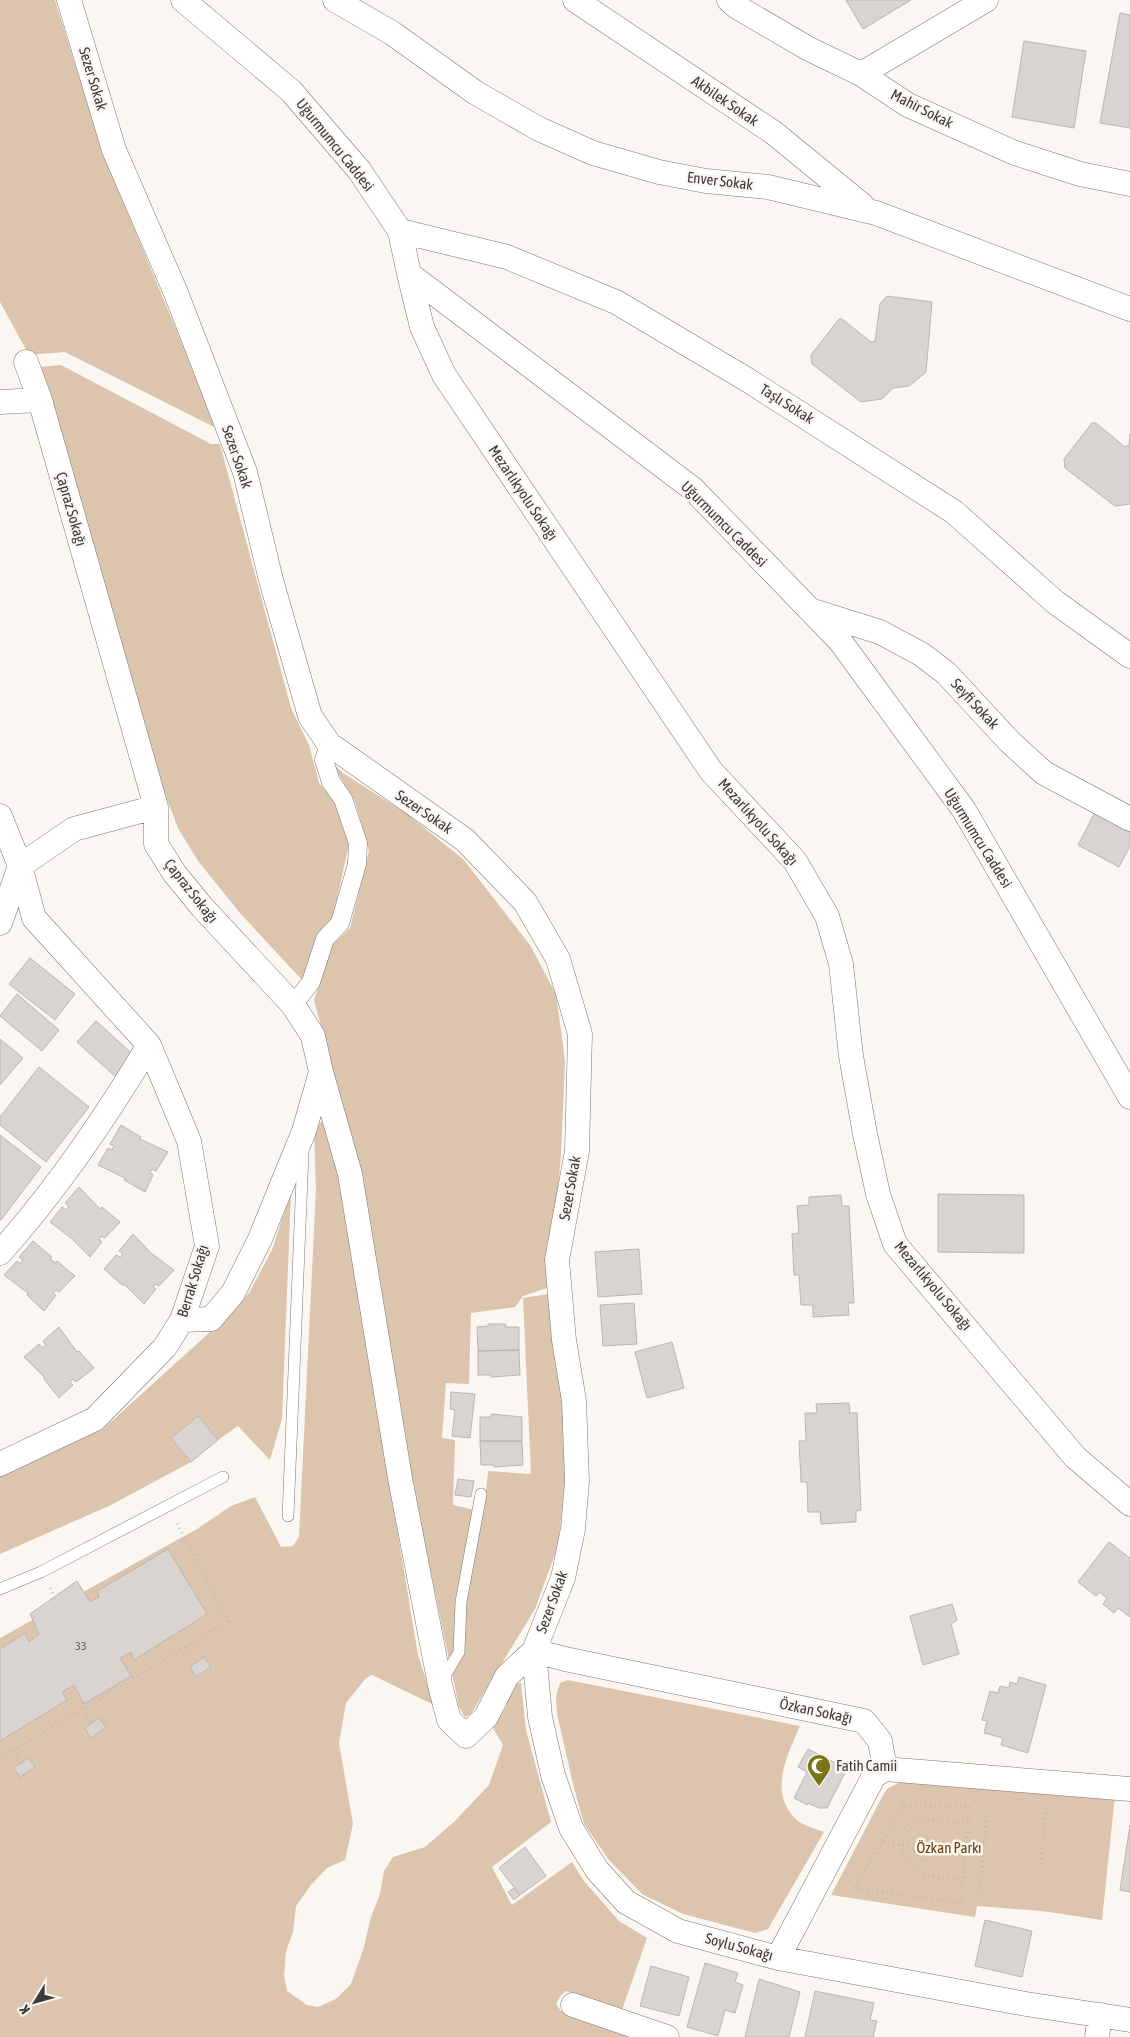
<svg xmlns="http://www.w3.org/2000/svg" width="1130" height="2037" font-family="'Asap Condensed',sans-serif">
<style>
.green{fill:#ddc4ac}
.building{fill:#d9d4d0;stroke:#bbb6b2}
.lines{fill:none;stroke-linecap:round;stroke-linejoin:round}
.service-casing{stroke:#7b7773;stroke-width:12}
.pedestrian-casing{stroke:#7b7773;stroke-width:19}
.minor-casing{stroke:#7b7773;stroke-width:25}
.path{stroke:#bfbbb7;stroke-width:3;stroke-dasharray:1 4;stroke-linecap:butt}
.service{stroke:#fff;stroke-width:11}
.pedestrian{stroke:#fff;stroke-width:18}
.minor{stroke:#fff;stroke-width:24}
.labels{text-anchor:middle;stroke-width:5;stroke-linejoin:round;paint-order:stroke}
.number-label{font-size:12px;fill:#64615f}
.street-label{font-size:15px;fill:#3d3b39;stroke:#faf6f1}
.poi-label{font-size:15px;fill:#3d3b39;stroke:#faf6f1;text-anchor:start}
.park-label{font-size:15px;fill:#6d4106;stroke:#faf6f1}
</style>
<rect width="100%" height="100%" fill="#faf6f1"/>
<path class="green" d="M0,0h55l49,156 109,262 1,9 -149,-75 -36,3 -29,-53z
M61,365l150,79h9l71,264 18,37 10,38 17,19 13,42 -16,73 -13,16 -18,47 -62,-67 -42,-52 -20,-33 -20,-52 -126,-408z
M332,763l11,10 64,41 56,45 67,86 26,49 9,67 -4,93 -9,106 1,26 -30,10 -8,11 -44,6 -2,71 -23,-1 -4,55 13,2 -2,65 31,7 4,-41 43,3 -8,-176 31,-5 11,123v70l-7,60 -23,63 -64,105 -6,3 -6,-10 -47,-224 -53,-315 -45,-168 19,-56 17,-16 19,-77 -14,-49z
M322,1121l16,53 80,481 16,50 -62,-30 -6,3 -20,25 -7,40 14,81 -8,36 -18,8 -16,17 -15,21 -3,26 -7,19 -2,25 3,15 20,14 11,2 18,-8 15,-15 13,-37 7,-30 9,-23 4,-23 9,-14 32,-10 29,-25 35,-37 14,-40 -10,-17 13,-21 6,-22 9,-2 5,47 25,92 -59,45 20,38 60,-43 12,19 35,40 28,17 -25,72 -56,-19 -5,4 -5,9 5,7 79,26h-640v-399l197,-109 34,-23 24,-9 26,50 12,-1 6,-9 17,-348 -2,-58z
M291,1192l-9,227 -12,41 -32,-34 -20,14 -20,-24 -27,22 20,24 -80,43 -111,49v-79l103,-46 107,-97 39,-39 23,-43z
M568,1680l232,46c-13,30 -33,68 -2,95 7,5 18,8 26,11l-56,97 -13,4 -72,-19 -41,-20 -33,-34 -25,-36 -10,-36 -17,-74 -1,-18 4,-13z
M900,1782l215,14 -13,124 -60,-9 -65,-5 -2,11 -144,-22 51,-98 5,-8z"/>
<path class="building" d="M846,0h65l-48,29z
M1120,13l10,2v113l-30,-5z
M1024,41l62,10 -12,77 -62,-11z
M887,296l45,6 -6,70 -17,14 -16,2 -11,11 -21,3 -49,-38 -1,-9 28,-36h3l29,23 4,-1 5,-37z
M1092,423h4l29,24 4,-2 1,-11v70l-15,2 -50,-38 -1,-9z
M1095,812l35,18v16l-11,21 -41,-22z
M30,958l45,36 -20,26 -46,-36z
M17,994l42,36 -17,21 -42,-35z
M96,1021l41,37 -19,21 -41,-37z
M0,1039l23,19 -23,27z
M39,1067l50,40 -43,55 -46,-37v-8z
M121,1125l20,12 -1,2 28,13 -12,19 -4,-2 -2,4 3,2 -8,17 -21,-12 1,-2 -27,-13 10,-17 4,2 2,-4 -4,-2z
M0,1135l41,32 -40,53h-1z
M79,1187l19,20 3,2 1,-2 18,15 -15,16 -4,-2 -2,3 3,3 -12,15 -19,-19 -21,-16 12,-15 4,3 3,-4 -4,-3z
M938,1194l86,1v58l-86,-1z
M841,1195l1,11h7l5,97h-6l1,12 -36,2v-12h-12l-2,-30h-5l-2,-41 7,-1 -2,-27 12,-1v-8z
M133,1234l19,20 22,16 -15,16 -3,-2 -3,3 3,2 -12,15 -19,-19h-3l-18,-16 12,-14 4,2 3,-3 -4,-3z
M33,1241l19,16 -2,1 5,5 2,-2 18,15 -16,16 -3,-2 -3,3 3,2 -12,16 -17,-16 1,-2 -24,-18 13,-14 3,3 3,-4 -4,-3z
M639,1249l3,45 -44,3 -3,-45z
M634,1303l3,41 -34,2 -3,-41z
M488,1324h18l-1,3h14v23l-41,1 -1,-24 11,-1z
M59,1327l18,25 2,-1 15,17 -18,14 -3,-3 -3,3 3,3 -14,13 -15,-19 1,-1 -21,-21 15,-13 3,4 4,-3 -3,-4z
M672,1342l12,46 -37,10 -12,-46z
M519,1350l1,25 -29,2v-2h-13v-24z
M451,1392l24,2 -5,44 -18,-2 3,-26 -5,-1z
M849,1403l1,10h7l4,97 -5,1v11l-35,2 -1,-12h-12l-1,-30h-6l-2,-41h7l-1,-28h12l-1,-9z
M491,1414l31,3v24h-42v-24h11z
M198,1416l20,24 -27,22 -20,-24z
M480,1441h42l1,24 -29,2v-2h-13z
M458,1479l16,2 -3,16 -16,-2z
M1109,1542l21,16v59l-12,-9 -4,5 -11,-9 4,-6 -8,-6 -3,4 -18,-14z
M168,1549l39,65 -73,46 -3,-8 -11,6 11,18 -47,28 -10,-19 -12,7 5,8 -67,41v-92l25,-16 4,9 10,-8 -9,-20 47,-33 13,21 9,-5 -2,-6z
M952,1604l5,16 -6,4 8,30 -36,11 -13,-49z
M204,1657l7,10 -15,10 -6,-10z
M1019,1677l27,8 -18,68 -27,-8 2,-7 -19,-5 3,-12 -5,-1 8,-29 8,2 2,-7 9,2 1,-6 7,2z
M99,1718l7,9 -15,11 -6,-10z
M808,1749l39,20 -20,39h-8l-11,-5 -1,2 -13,-7 13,-26 -9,-5z
M28,1758l7,9 -15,10 -6,-9z
M1130,1825v67l-10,-2z
M525,1847l21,29 -26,19 -21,-27z
M514,1888l6,7 -6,5 -6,-8z
M985,1920l47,11 -10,46 -47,-11z
M705,1963l33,10 -3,9 8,3 -8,28 -10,-3 -7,26 -31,-9z
M651,1966l38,11 -10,39 -39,-10z
M759,1979l41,13 -11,45h-44z
M815,1991l59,12 -4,17 7,1 -4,16h-68z"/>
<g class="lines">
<g class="service-casing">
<path id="service" d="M288,1516l15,-363
M0,1589l41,-17 182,-95
M442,1681l17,-29 2,-50 20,-108"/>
</g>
<g class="pedestrian-casing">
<path id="pedestrian" d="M293,1005l18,-23 14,-43 15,-16 17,-59 1,-21 -15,-44 -12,-17 -7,-22 5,-16"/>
</g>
<g class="minor-casing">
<path id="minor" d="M69,0l45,150 62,143 69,179 26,108 39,136 19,28 136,96 60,62 33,57 22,75 -3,117 -20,109 7,80 10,61 3,80 -4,48 -10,49 -29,73 -27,25 -21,41 -20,19 -17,-16 -9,-35 -40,-207 -50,-304 -29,-102
M183,0l108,91 68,79 41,61 9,43 284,215 147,152 124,169 166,287
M335,0l57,33 84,60 63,36 54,24 66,19 47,9 62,6 108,26 254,96
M575,0l199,133 88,72
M729,0l8,7 72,42 52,25 47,31 107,48 65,21 50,10
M861,74l125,-74
M400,231l107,26 109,45 130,77 208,133 101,90 75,54
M409,274l13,53 22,48 267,396 84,90 32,55 14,48 10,92 14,78 13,60 17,50 180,213 55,47
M26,362l14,38 116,407v37l19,30 27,33 91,98 20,31 8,36 -17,59 -44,108 -27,54 -22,26 -29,1
M0,402l40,-2
M813,611l67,21 41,22 25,19 64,69 34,31 86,46
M0,816l20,50 14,52 115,127
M0,923l20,-57 54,-37 82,-22
M0,1253c57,-64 105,-134 149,-208l40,96 18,105 -25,74 -17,27 -70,72 -95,45
M534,1651l6,66 13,58 18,53 26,42 29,32 52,29 100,27 248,46 104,16
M534,1651l31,8 299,62 16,20 5,28 245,20
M778,1958l96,-182 11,-7
M573,2005l94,32
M1097,2037l3,-22"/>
</g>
<path class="path" d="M50,1588l5,9
M187,1646l10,16
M83,1708l9,15
M14,1749l7,13
M0,1758l228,-137 -51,-98
M894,1796l11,9
M905,1805l64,1 -8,97 -107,-15z
M914 1849a11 11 0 1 1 22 0a11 11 0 1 1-22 0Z
M883,1842l32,5
M935,1850l48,4
M1041,1864l5,-57
M964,1879c-36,-3 -49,3 -64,-34l8,-15 12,-10 48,2
M979,1897l9,-94"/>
<use href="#service" class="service"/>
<use href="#pedestrian" class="pedestrian"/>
<use href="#minor" class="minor"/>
</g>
<defs>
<g id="mosque-pin" transform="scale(1.25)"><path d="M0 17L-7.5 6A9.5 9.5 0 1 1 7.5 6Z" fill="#797418" stroke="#faf6f1"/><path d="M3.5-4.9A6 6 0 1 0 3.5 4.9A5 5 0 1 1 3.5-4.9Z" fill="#fff"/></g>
</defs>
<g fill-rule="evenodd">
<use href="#mosque-pin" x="819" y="1766"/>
</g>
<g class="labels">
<g class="number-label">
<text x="81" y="1650">33</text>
</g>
<g class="street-label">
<text transform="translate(93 79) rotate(73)" y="5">Sezer Sokak</text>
<text transform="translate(725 101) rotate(34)" y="5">Akbilek Sokak</text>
<text transform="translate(922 109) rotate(27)" y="5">Mahir Sokak</text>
<text transform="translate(335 145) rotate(51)" y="5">Uğurmumcu Caddesi</text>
<text transform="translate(720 181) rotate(7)" y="5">Enver Sokak</text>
<text transform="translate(787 404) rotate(32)" y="5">Taşlı Sokak</text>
<text transform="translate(237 457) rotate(71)" y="5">Sezer Sokak</text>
<text transform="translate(523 493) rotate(56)" y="5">Mezarlıkyolu Sokağı</text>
<text transform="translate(71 509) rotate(74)" y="5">Çapraz Sokağı</text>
<text transform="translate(724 524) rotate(45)" y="5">Uğurmumcu Caddesi</text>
<text transform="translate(975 704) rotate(47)" y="5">Seyfi Sokak</text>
<text transform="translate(424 812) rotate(34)" y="5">Sezer Sokak</text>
<text transform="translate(758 822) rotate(48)" y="5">Mezarlıkyolu Sokağı</text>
<text transform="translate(978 838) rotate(58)" y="5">Uğurmumcu Caddesi</text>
<text transform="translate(191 891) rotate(52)" y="5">Çapraz Sokağı</text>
<text transform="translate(570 1188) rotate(-80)" y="5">Sezer Sokak</text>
<text transform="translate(193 1281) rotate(-73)" y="5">Berrak Sokağı</text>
<text transform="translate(933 1286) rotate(50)" y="5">Mezarlıkyolu Sokağı</text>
<text transform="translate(552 1602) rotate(-70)" y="5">Sezer Sokak</text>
<text transform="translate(816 1711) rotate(12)" y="5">Özkan Sokağı</text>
<text transform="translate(739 1947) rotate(15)" y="5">Soylu Sokağı</text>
</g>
<g class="poi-label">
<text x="836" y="1771">Fatih Camii</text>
</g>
<g class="park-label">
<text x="949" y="1853">Özkan Parkı</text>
</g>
</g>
<g transform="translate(35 2002) rotate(233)" stroke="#faf6f1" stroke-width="4" paint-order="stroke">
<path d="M0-4L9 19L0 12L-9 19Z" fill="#3d3b39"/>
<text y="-8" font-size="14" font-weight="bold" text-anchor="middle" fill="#3d3b39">K</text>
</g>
</svg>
